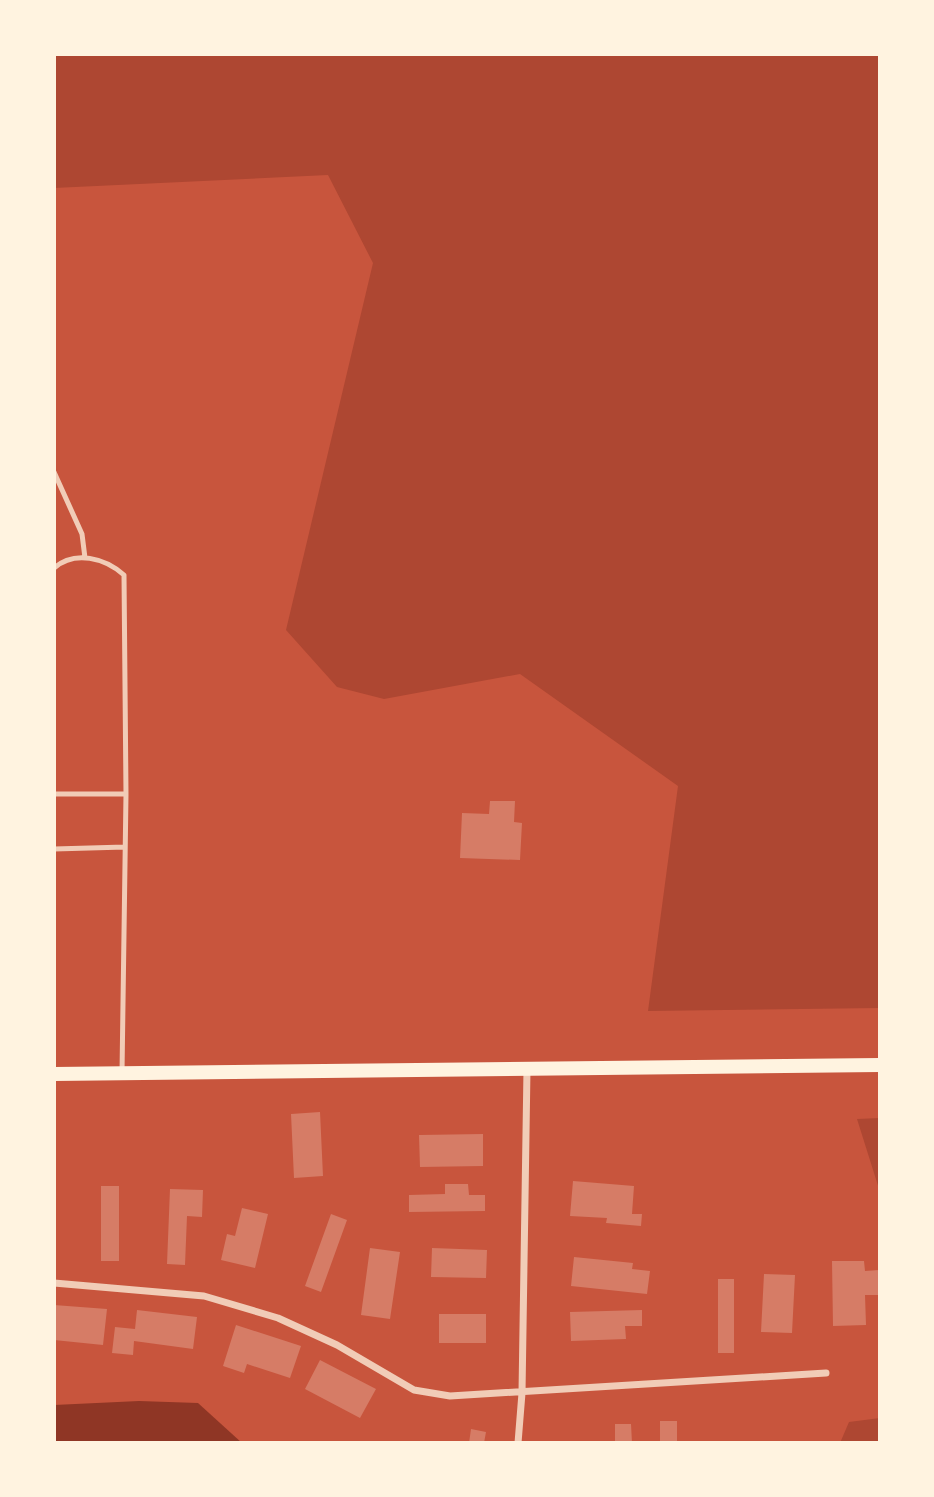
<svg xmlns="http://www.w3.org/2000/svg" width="934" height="1497" font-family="'Noto Serif',serif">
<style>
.green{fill:#ae4732}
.water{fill:#8f3625}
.building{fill:#d67c66}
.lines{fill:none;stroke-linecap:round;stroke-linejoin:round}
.service{stroke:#f1ccb7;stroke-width:5}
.minor{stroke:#f1ccb7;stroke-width:7}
.secondary{stroke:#fff3e0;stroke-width:14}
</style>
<rect width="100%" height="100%" fill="#c8553d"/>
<path class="green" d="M54,54h826v954l-232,3 30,-225 -158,-112 -136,25 -47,-12 -51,-57 87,-367 -45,-88 -274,13z
M880,1118v74l-23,-73z
M880,1418v25h-40l9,-21z"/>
<path class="water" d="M139,1401l59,2 44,40h-188v-38z"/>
<path class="building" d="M490,801h25l-1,21 8,1 -2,37 -60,-2 2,-45 27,1z
M320,1112l3,64 -29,2 -3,-64z
M483,1134v32l-63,1 -1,-32z
M573,1181l61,5 -2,28h10l-1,12 -35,-3 1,-5 -37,-2z
M445,1184h23l1,11h16v16l-76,1v-17l36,-1z
M101,1186h18v75h-18z
M170,1189l33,1 -1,27 -15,-1 -2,49 -18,-1z
M242,1208l26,6 -13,54 -34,-8 6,-26 8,2z
M331,1214l16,6 -26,72 -16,-6z
M370,1248l30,4 -10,67 -29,-4z
M432,1248l55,2 -1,28 -55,-1z
M574,1257l59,6 -1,6 18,2 -3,23 -76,-8z
M832,1261h32l1,10 14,-1v25h-14l1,30 -33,1z
M764,1274l31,1 -3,58 -31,-1z
M718,1279h16v74h-16z
M54,1305l53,4 -4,36 -49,-5z
M137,1310l60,7 -4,32 -59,-8 -1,14 -21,-2 3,-26 20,2z
M642,1310v16h-17l1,13 -55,2 -1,-29z
M439,1314h47v29h-47z
M236,1325l65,21 -11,32 -43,-14 -3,9 -21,-7z
M320,1360l56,29 -16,29 -55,-29z
M660,1421h17v22h-17z
M615,1424h16l1,19h-17z
M471,1429l15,3 -2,11h-15z"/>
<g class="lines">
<path class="service" d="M54,472l28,62 3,24
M54,568c21,-18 51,-10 70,7l2,219 -4,279
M54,794h72
M54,849l71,-2"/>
<path class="minor" d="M54,1283l150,13 74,22 59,27 77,45 36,6 376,-23
M518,1443l4,-50 5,-324"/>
<path class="secondary" d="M54,1074l826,-9"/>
</g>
<rect width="934" height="1497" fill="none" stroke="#fff3e0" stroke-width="112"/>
</svg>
